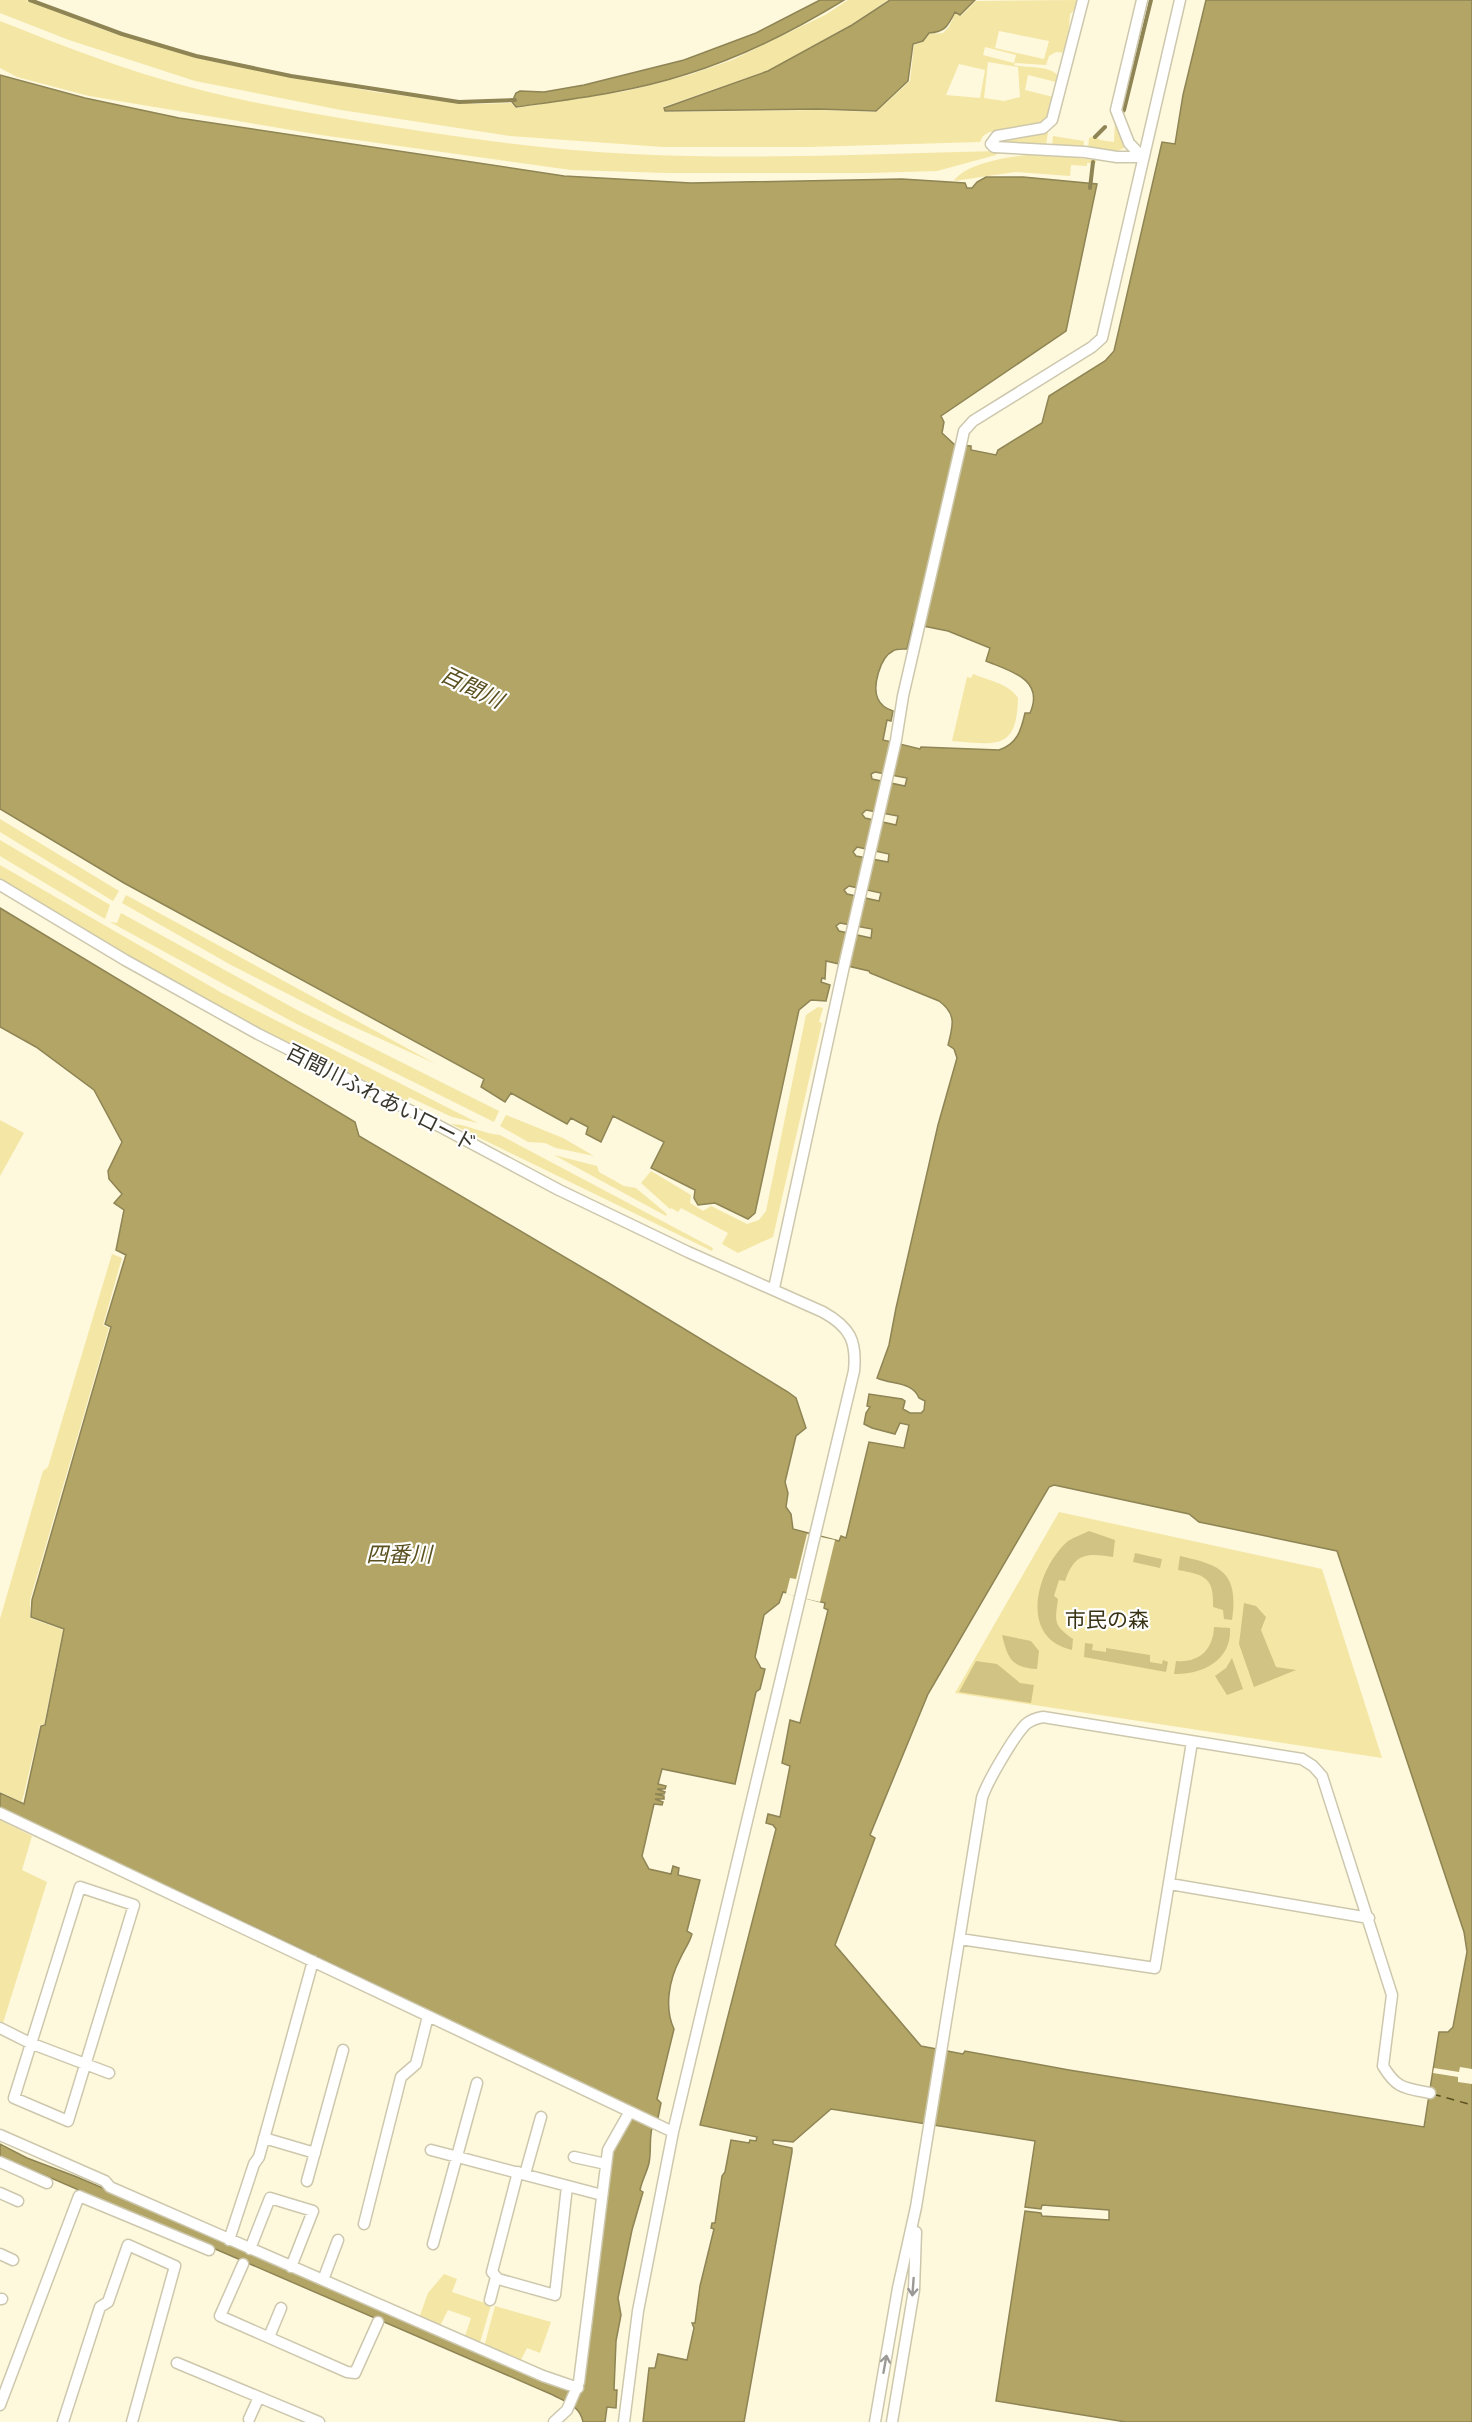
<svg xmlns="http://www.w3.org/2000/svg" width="1472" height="2422" font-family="'Work Sans','Noto Sans JP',sans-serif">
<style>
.green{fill:#f4e6a4;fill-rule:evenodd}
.forest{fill:#d1c383}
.water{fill:#b3a565;stroke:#8e8454;stroke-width:1.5;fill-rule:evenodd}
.pier{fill:#fef8dd}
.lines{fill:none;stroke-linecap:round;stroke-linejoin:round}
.stream{stroke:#8e8454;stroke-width:4}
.ferry{stroke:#5b5120;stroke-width:1.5;stroke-dasharray:8 6;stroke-linecap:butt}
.minor-casing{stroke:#cdc8ad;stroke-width:13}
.minor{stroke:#fff;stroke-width:10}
.oneway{stroke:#9c9a96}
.labels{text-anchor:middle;stroke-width:4.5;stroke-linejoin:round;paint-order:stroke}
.street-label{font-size:21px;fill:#39362c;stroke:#fff}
.park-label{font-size:21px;fill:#393316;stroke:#fff}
.water-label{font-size:22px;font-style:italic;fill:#5b5120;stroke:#fff}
</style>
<rect width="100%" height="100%" fill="#fef8dd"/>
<path class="green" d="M0,0h26l81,31 103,30 165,31 100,12 36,-1 5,5 111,-17 62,-16 43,-15 93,-45 23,-15h40l-36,24 -85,47 -104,36 2,5 154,-2 57,2 34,-31 4,-36 9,-3 6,-8 14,-1 6,-6 6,-14 6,3 15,-15 104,-1 -1,6 -9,8 -3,39 -11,-1 -7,4 -3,9 -31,-2 -1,2c14,4 37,-1 46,13l-11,42 -6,5 -54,7 -6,4 -3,6 -172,5h-145l-153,-11 -169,-26 -146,-29 -126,-41 -69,-27zM999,31l50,10 -5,18 -49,-11zM985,47l31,8 -2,8 -31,-8zM988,62l30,5 2,30 -16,4 -20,-3zM959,64l26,6 -5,28 -34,-3zM1028,75l28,7 -3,15 -28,-7z
M0,21c63,25 127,50 193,67 64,17 130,27 195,38 81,13 162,24 244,28 122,6 245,0 367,-3l-3,4 -59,16 -69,2h-201l-96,-3 -250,-35 -232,-39 -72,-19 -17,-9z
M1115,121l9,27 -7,3 -29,-2 1,-11 5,-2 6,4 14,2z
M1048,132l-2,13 -40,-3v-6z
M1053,136l31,5 -1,8 -31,-3z
M1040,154l56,6v3h-9v3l-16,-1 -1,11 -55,-4 -61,9c12,-19 64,-26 86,-27z
M973,674c14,6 37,10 45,24 -1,54 -23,46 -66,43l15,-64 4,1z
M0,819l119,72 -6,10 -113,-69z
M0,840l110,65 -5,14 -105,-63z
M0,865l222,128 256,130 -26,-6 -43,-20 -2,4 -143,-70 -100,-52 -164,-99z
M126,895l310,169 -95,-43 -110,-56 -109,-62z
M121,913l178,98 200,100 -5,11 -201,-100 -183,-100 7,1z
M818,1007l5,1 -4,14 3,1 -49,214 -35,16 -16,-9 6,-11 -47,-25 -3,4 -7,-4 -1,1 -29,-26 10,-12 40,24 -1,8 13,8 8,-5 36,18 12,-4 7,-9 40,-196z
M506,1115l57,23 31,18 -38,-8 -11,-5 -17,-1 -28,-16z
M0,1120l24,13 -24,43z
M451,1124c17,0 32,10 49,11l213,113 -1,3z
M554,1155l43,11 2,6 25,14 12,2 31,26 -1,2z
M112,1254l10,4 -19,67 6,3 -79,272v18l33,12 -19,94 -4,1 -18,77 -22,-10v-173l43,-148 5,-4z
M1059,1512l263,57 60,189 -427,-65z
M0,1820l32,16 -10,34 25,12 -44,141 -3,-2z
M444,2274l13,5 -5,13 39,13 -12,41 -15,-7 7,-21 -23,-8 -9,18 -20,-10 9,-25z
M495,2306l56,16 -11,31 -13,-5 -7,14 -36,-15z"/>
<path class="forest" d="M1089,1531l26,9 -2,17c-27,-4 -38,-4 -48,24l-6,-1 -5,16 4,3c-3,23 -5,26 15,40l-1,11c-55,-12 -35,-82 -4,-109 6,-4 15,-7 21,-10z
M1135,1553l27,6 -2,9 -27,-6z
M1180,1556c41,9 59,16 52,64l-8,-1 -1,-9 -10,-3c1,-30 -8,-32 -35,-37z
M1244,1603l12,3 10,11 -5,13 15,37 20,3 -42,17 -15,-43z
M1214,1627l16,1c2,32 -27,47 -56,46l2,-13c23,2 37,-11 38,-34z
M1002,1635l29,6 8,10 -2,18c-26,-2 -29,-10 -35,-34z
M1085,1643l8,1 -1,6 14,2v-4l44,7v7l12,2 1,-4 5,2 -2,10 -82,-15z
M1232,1658l11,31 -16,6 -12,-19 11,-8z
M976,1661l21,3 23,19 14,2 -3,18 -72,-11z"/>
<path class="water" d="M820,0h24c-49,30 -102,57 -157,74 -55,18 -114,25 -171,33l-4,-5 4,-9 4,-2 24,1 40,-7 100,-25 72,-27z
M890,0h85l-15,15 -5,-3c-7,14 -10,20 -26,21l-6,8 -10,3 -5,37 -32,30 -58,-2 -153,2 -1,-3 104,-37 84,-46z
M1206,0h266v2422h-346l-130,-21 29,-190 16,2 1,3 67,4v-10l-67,-5 -1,4 -16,-2 10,-66 -204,-32 -38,33 -20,-2v4l19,4v4l-48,270h-101l6,-54h6l3,-14 29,6 7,-32 -2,-5h3l5,-37 14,-57 -3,-1 1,-5h3l7,-47 3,-4 6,-32 18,3 1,-3 6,1 1,-4 -57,-12 76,-296 -3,-4 -7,-2 2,-9 12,3 10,-51 -8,-3 8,-43 10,3 28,-113 -4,-2 1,-5 -42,-11 -4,11 -15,12 -9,42 6,11 4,1 -5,20 -4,3 -21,92 -73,-15 -4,15 8,2 -1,3h-8l8,3 -1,2h-9l9,2v3h-9l8,3 -1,3 -8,-1 -12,52 7,13 22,5 2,-8 6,2 -1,7 22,5 -13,51 5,3c-3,10 -8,16 -12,25 -11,21 -16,49 -6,70l-17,70 4,4 -3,15 -4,3c-6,14 -2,27 -5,42 -2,9 -7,17 -9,27l3,2 -11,38 -14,68 3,17 -5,26 -2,49h3l-1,18 -9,-1 -2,15h-22c-3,-16 -17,-20 -30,-27l-553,-239v-12l27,14 50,19 503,215 31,-244 24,-37c-211,-104 -422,-205 -635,-302v-16l24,11 17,-78 4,-1 19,-96 -33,-12 1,-17 79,-273 -6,-3 21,-69 -10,-5 8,-40 -10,-7 8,-9 -13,-15 -1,-8 14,-29 -28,-52 -58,-43 -36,-20v-119l355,214 4,14 248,146 181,110 8,6 10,30 -10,8 -11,46 3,11 -2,14 5,7 2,15 46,12 2,-5 5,2 23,-96 35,6 5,-23 -9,-2 -5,11 -23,-6 -8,-4 2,-11 4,-6 -3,-1 2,-12 33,5 3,2 -2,8 7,4h11l3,-3 1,-9 -6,-3c-7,-17 -27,-13 -42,-20l12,-33 7,-37 42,-183 19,-67 -3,-9 -6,-4c5,-19 9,-31 -9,-44l-69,-28 -1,-2 -43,-10 -1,18 -3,-1 -1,4 9,3 -4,16 -15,-1 -12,10 -44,203 -7,6 -33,-16 -17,2 -4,-7 1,-8 -44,-22 13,-26 -51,-26 -12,26 -15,-8 2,-7 -17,-9 -4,6 -56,-31 -6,9 -24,-15 3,-8 -360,-196 -124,-74v-734l85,23 94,20 385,58 127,7 211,-4 63,4 2,5h5l5,-6 9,-5h37l74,7 -31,147 -125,85 3,6 -2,11 13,12 16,1v4l25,5 2,-5 44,-27 7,-27 56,-35 9,-10 48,-209 13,2 8,-49zM913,624l35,7 42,17 -4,13c24,10 59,18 44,52h-5c-4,18 -8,31 -26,37l-78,-3 -1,2 -37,-9 4,-20 4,1 2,-10c-6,-2 -12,-5 -15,-12 -6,-12 2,-42 15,-48 4,-3 9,-2 14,-2zM875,772l32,6 -2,8 -33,-7 -1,-5zM866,810l32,6 -2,9 -31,-7 -3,-4zM857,847l32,7 -1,8 -32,-6 -3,-4zM849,886l32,7 -2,8 -32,-7 -3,-4zM840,923l32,6 -1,9 -32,-7 -3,-5zM1054,1485l135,29 10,8 138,29 127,381 3,20 -14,75 -5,5h-9l-15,95 -355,-57 -104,-19 -2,3 -42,-8 -86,-101 40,-107 -5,-3 58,-141 121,-207z"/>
<path class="pier" d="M807,1534l28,6 -15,62 -34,-8 4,-16 6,1z
M1460,2067l12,2v15l-14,-2v-5l-25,-4 1,-5 25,4z"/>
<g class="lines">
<path class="stream" d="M30,0l92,34 74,22 95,20 168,26 56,-2
M1122,112l2,-2 27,-110
M1095,137l10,-10
M1090,188l3,-26"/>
<path class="ferry" d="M1433,2094l39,11"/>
<g class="minor-casing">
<path id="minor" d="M1083,0l-31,120 -9,8 -46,8 -6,8 3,3 91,5 32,5h25
M1142,0l-26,110 13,33 13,14
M0,885l125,75 133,74 153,77 148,79 129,62 135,60c27,15 34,29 31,59l-181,761 -35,179 -14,111
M774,1288l70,-322 52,-226 7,-44 59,-256 2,-9 9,-10 119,-74 10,-9 78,-338
M0,1813l673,319
M1170,1884l199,34
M80,1887l54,18 -66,216 -54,-23z
M960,1939l195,29 37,-226
M0,2028l30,15 79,30
M0,2135l105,46 5,6 433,189 35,12
M264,2138l51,15
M431,2150l171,45
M574,2157l32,7
M0,2162l47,21
M518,2172l-26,100 6,7 57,16 12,-109
M525,2174l16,-57
M307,2181l36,-131
M0,2193l18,8
M364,2224l37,-147 15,-13 12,-48
M229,2240l25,-76 5,-7 54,-196
M433,2244l44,-161
M250,2249l20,-51 43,13 -22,56
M0,2254l13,6
M243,2264l-23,52 127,56 8,1 23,-51
M323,2280l15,-40
M0,2299h2
M490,2300l6,-23
M269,2337l12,-29
M177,2363l142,59
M0,2405l79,-209 130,54
M249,2419l10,-22
M63,2422l37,-115 8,-5 20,-57 47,21 -43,156
M554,2422l13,-12 12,-28 29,-232 21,-37
M875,2422l23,-134 18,-81 66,-409c5,-16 32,-62 44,-74 5,-4 11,-6 17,-7l259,42 11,7 9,10 70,219 -9,71c14,23 21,22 47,27
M892,2422l22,-132 2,-58"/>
</g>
<use href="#minor" class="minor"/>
</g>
<defs><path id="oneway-shaft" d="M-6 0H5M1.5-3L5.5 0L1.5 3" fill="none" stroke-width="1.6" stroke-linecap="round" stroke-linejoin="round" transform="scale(1.5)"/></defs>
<g class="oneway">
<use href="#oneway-shaft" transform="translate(913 2287) rotate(94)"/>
<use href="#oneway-shaft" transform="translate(885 2364) rotate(-80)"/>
</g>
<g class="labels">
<g class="street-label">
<text transform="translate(381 1098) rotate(27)" y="7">百間川ふれあいロード</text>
</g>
<g class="park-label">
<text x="1107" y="1627">市民の森</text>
</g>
<g class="water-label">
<text transform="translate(472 687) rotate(26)" y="8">百間川</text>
<text x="399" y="1562">四番川</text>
</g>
</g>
</svg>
